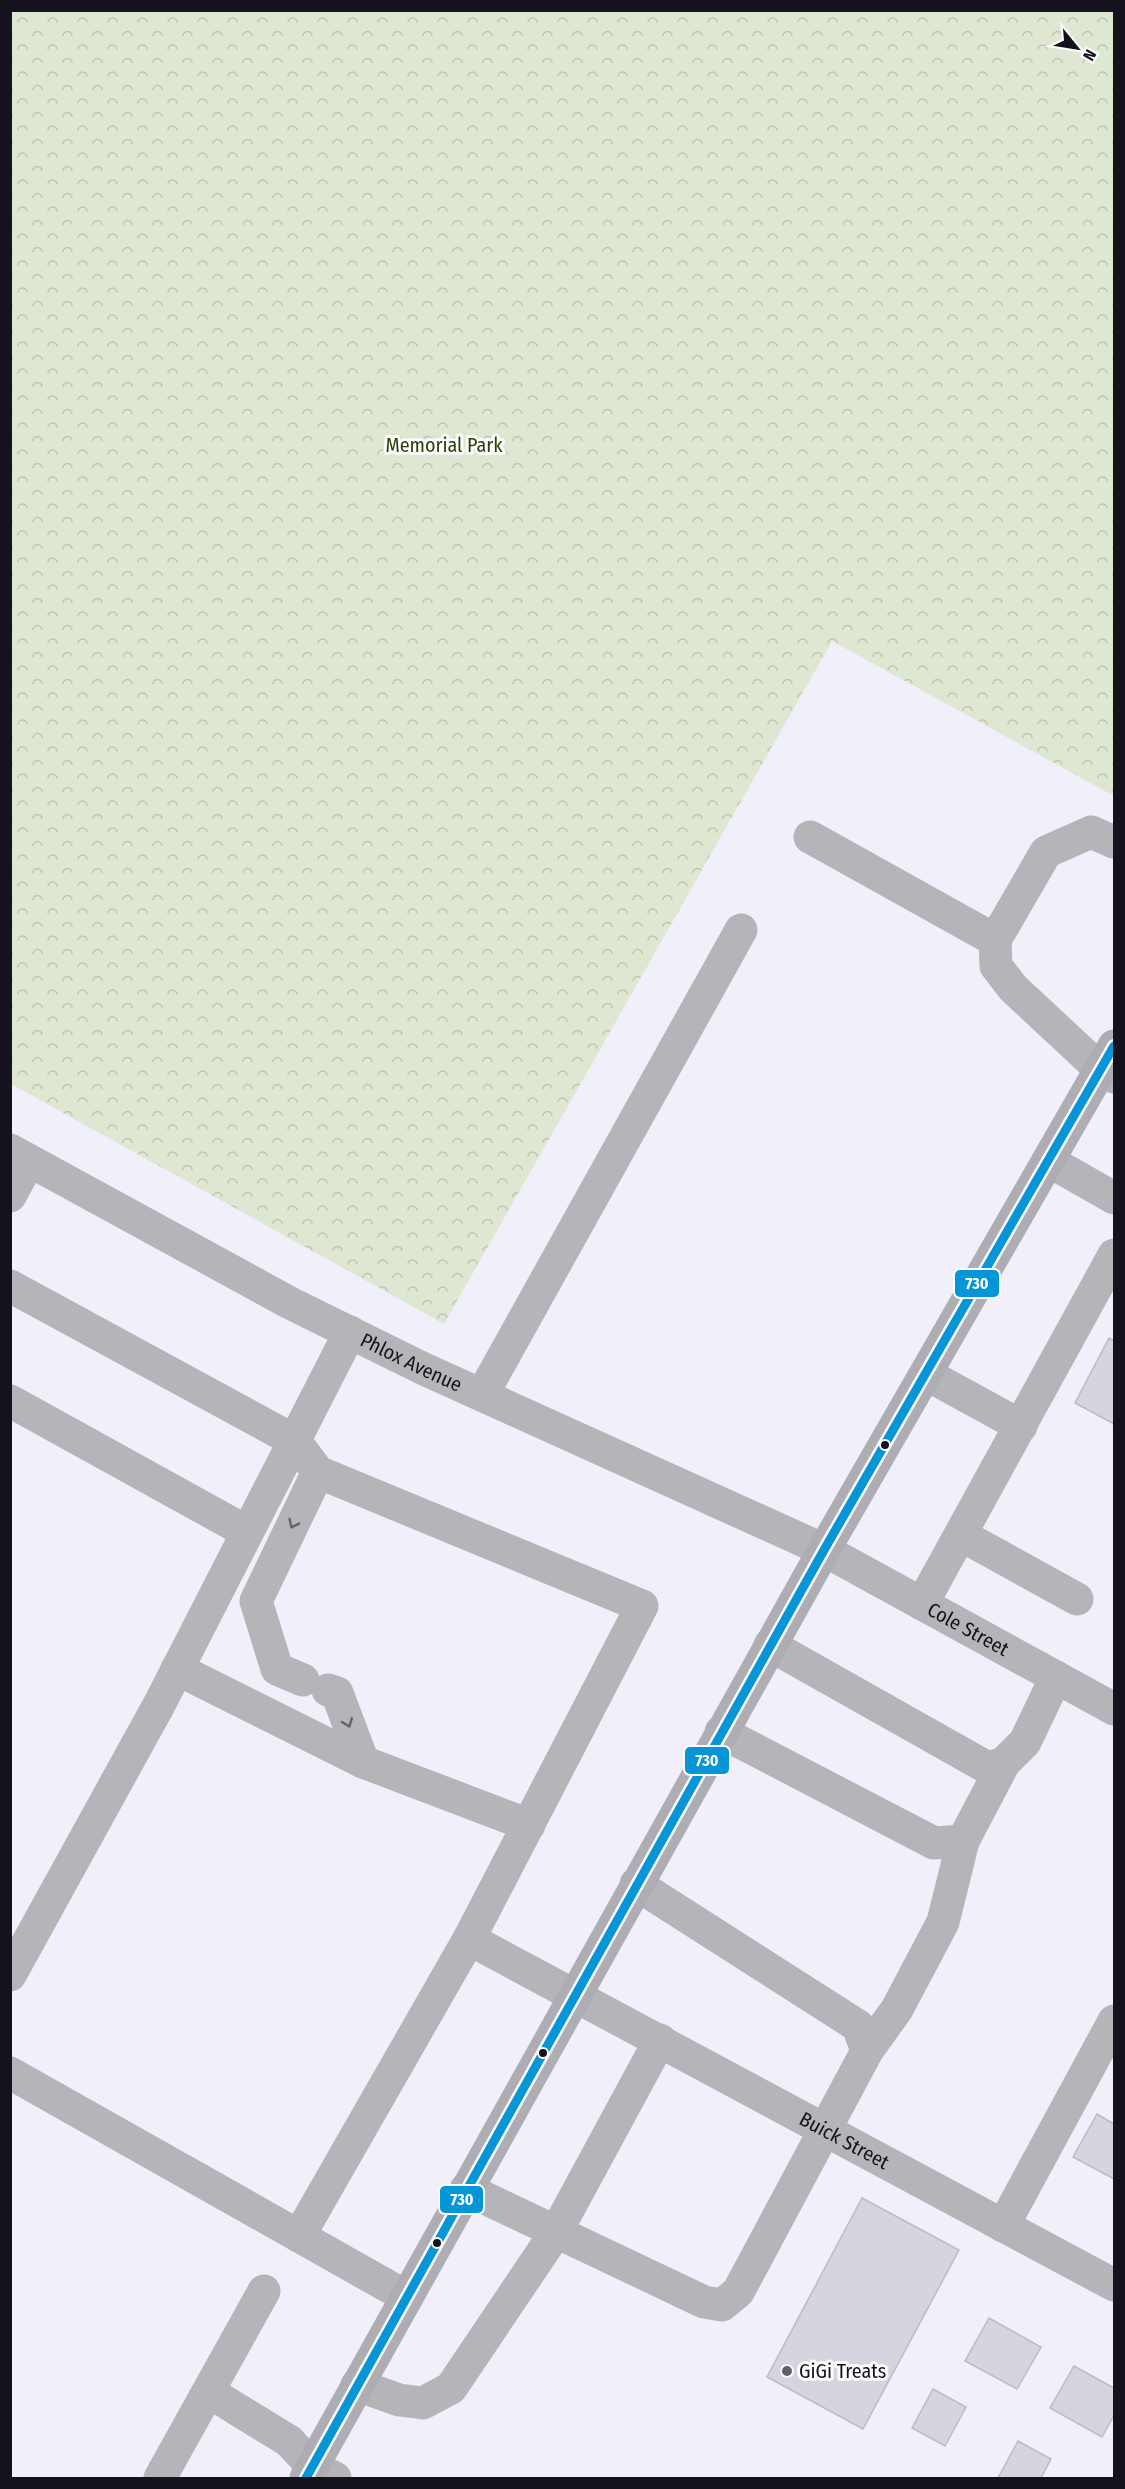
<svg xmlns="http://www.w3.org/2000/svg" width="1125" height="2489" font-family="'Fira Sans Condensed',sans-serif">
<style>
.park{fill:url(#park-crowns)}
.building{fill:#d6d4de;stroke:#bdbac5;stroke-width:1.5}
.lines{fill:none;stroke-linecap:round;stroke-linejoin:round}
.minor{stroke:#b5b4b9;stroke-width:33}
.major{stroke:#aeadb3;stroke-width:33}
.bus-1-casing{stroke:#fbfbfb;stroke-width:14}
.bus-1{stroke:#0696d7;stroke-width:9}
.oneway{stroke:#65636b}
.bus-dot{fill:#15121d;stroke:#fbfbfb;stroke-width:2}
.poi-dot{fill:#625f6a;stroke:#fbfbfb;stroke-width:2}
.labels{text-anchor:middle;stroke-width:6;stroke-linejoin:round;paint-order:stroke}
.park-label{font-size:20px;fill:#2f3e07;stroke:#fbfbfb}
.street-label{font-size:20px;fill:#15121d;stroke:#fbfbfb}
.poi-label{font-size:20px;fill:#15121d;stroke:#fbfbfb;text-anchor:start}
.line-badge{stroke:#fbfbfb;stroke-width:2}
.badge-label{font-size:16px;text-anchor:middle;font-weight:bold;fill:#fff}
</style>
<defs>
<pattern id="park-crowns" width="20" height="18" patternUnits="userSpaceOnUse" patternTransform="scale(1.5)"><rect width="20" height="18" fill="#dee7d1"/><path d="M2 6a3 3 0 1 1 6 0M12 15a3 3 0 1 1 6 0" fill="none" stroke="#bec5b3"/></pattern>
</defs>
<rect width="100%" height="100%" fill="#f1effa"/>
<path class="park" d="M11,10l1103,1v785l-282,-155 -388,683 -433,-240z"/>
<path class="building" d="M1109,1338l5,3v83l-39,-21z
M1097,2114l17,10v55l-41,-22z
M862,2198l97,52 -96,179 -96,-52z
M989,2318l52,29 -24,42 -52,-28z
M1074,2366l40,22v27l-12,22 -52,-29z
M933,2389l33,18 -21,39 -33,-18z
M1018,2441l33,18 -10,19h-43z"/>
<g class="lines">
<g class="minor">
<path d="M810,837l185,103"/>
<path d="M1114,842l-23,-10 -45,20 -51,88 1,26 17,22 88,82 13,7"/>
<path id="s1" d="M10,1150l280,153 134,66 400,181 290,159"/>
<path d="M1049,1161l65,37"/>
<path d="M10,1196l19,-35"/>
<path d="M10,1286l285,155 23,31 324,134 -173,333 -170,297"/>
<path d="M926,1374l95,52"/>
<path d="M482,1395l259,-465"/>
<path d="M10,1401l237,131"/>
<path d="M961,1535l116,64"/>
<path d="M922,1604l192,-349"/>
<path d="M770,1645l218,123 16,-5 21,-21 31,-65"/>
<path d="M177,1669l186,93 166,63"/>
<path d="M303,1680l-26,-11 -21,-68 62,-129"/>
<path d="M328,1690l9,3 26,69"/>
<path d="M721,1732l213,111 29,-2 41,-78"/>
<path id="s2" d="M469,1939l645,346"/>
<path d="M10,1975l150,-272 190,-371"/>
<path d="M867,2051l30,-42 46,-87 20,-81"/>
<path d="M10,2073l397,224"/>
<path d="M466,2189l238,113 18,3 16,-13 129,-241 -9,-25 -222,-142"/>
<path d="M1003,2226l111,-205"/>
<path d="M357,2385l42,15 24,3 28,-15 105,-156 104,-192"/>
<path d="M209,2392l80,49 24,26 22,11"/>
<path d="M160,2478l104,-187"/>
</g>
<path class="major" d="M306,2478l518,-928 290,-504"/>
<g class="bus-1-casing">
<path id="bus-1" d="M306,2478l518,-928 290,-504"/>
</g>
<use href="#bus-1" class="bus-1"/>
</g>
<defs><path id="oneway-chevron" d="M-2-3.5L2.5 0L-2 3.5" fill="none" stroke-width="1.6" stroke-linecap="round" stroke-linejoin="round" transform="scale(1.5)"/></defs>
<g class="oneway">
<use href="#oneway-chevron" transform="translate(293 1524) rotate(116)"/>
<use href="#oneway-chevron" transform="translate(348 1723) rotate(69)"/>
</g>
<g class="bus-dot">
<circle cx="885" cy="1445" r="5"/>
<circle cx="543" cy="2053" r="5"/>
<circle cx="437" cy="2243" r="5"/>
</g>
<circle class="poi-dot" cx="787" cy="2371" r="6"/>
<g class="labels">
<g class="park-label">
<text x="444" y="452">Memorial Park</text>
</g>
<g class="street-label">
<text dy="7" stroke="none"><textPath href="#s1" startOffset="454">Phlox Avenue</textPath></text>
<text dy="7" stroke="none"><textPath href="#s1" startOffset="1072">Cole Street</textPath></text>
<text dy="7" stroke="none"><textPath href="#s2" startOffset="426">Buick Street</textPath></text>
</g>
<g class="poi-label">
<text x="799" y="2378">GiGi Treats</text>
</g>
</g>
<g class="line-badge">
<rect x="954" y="1269" width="46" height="29" rx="6" fill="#0696d7"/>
<rect x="684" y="1746" width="46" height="29" rx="6" fill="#0696d7"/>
<rect x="439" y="2185" width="45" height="29" rx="6" fill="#0696d7"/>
</g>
<g class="badge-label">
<text x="977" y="1289">730</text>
<text x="707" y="1766">730</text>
<text x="462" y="2205">730</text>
</g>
<rect width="1125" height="2489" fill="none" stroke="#15121d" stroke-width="24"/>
<g transform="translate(1077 48) rotate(120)" stroke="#fbfbfb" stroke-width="4.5" paint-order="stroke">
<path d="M0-4.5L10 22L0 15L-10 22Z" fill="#15121d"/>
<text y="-9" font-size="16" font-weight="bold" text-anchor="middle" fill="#15121d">N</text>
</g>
</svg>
